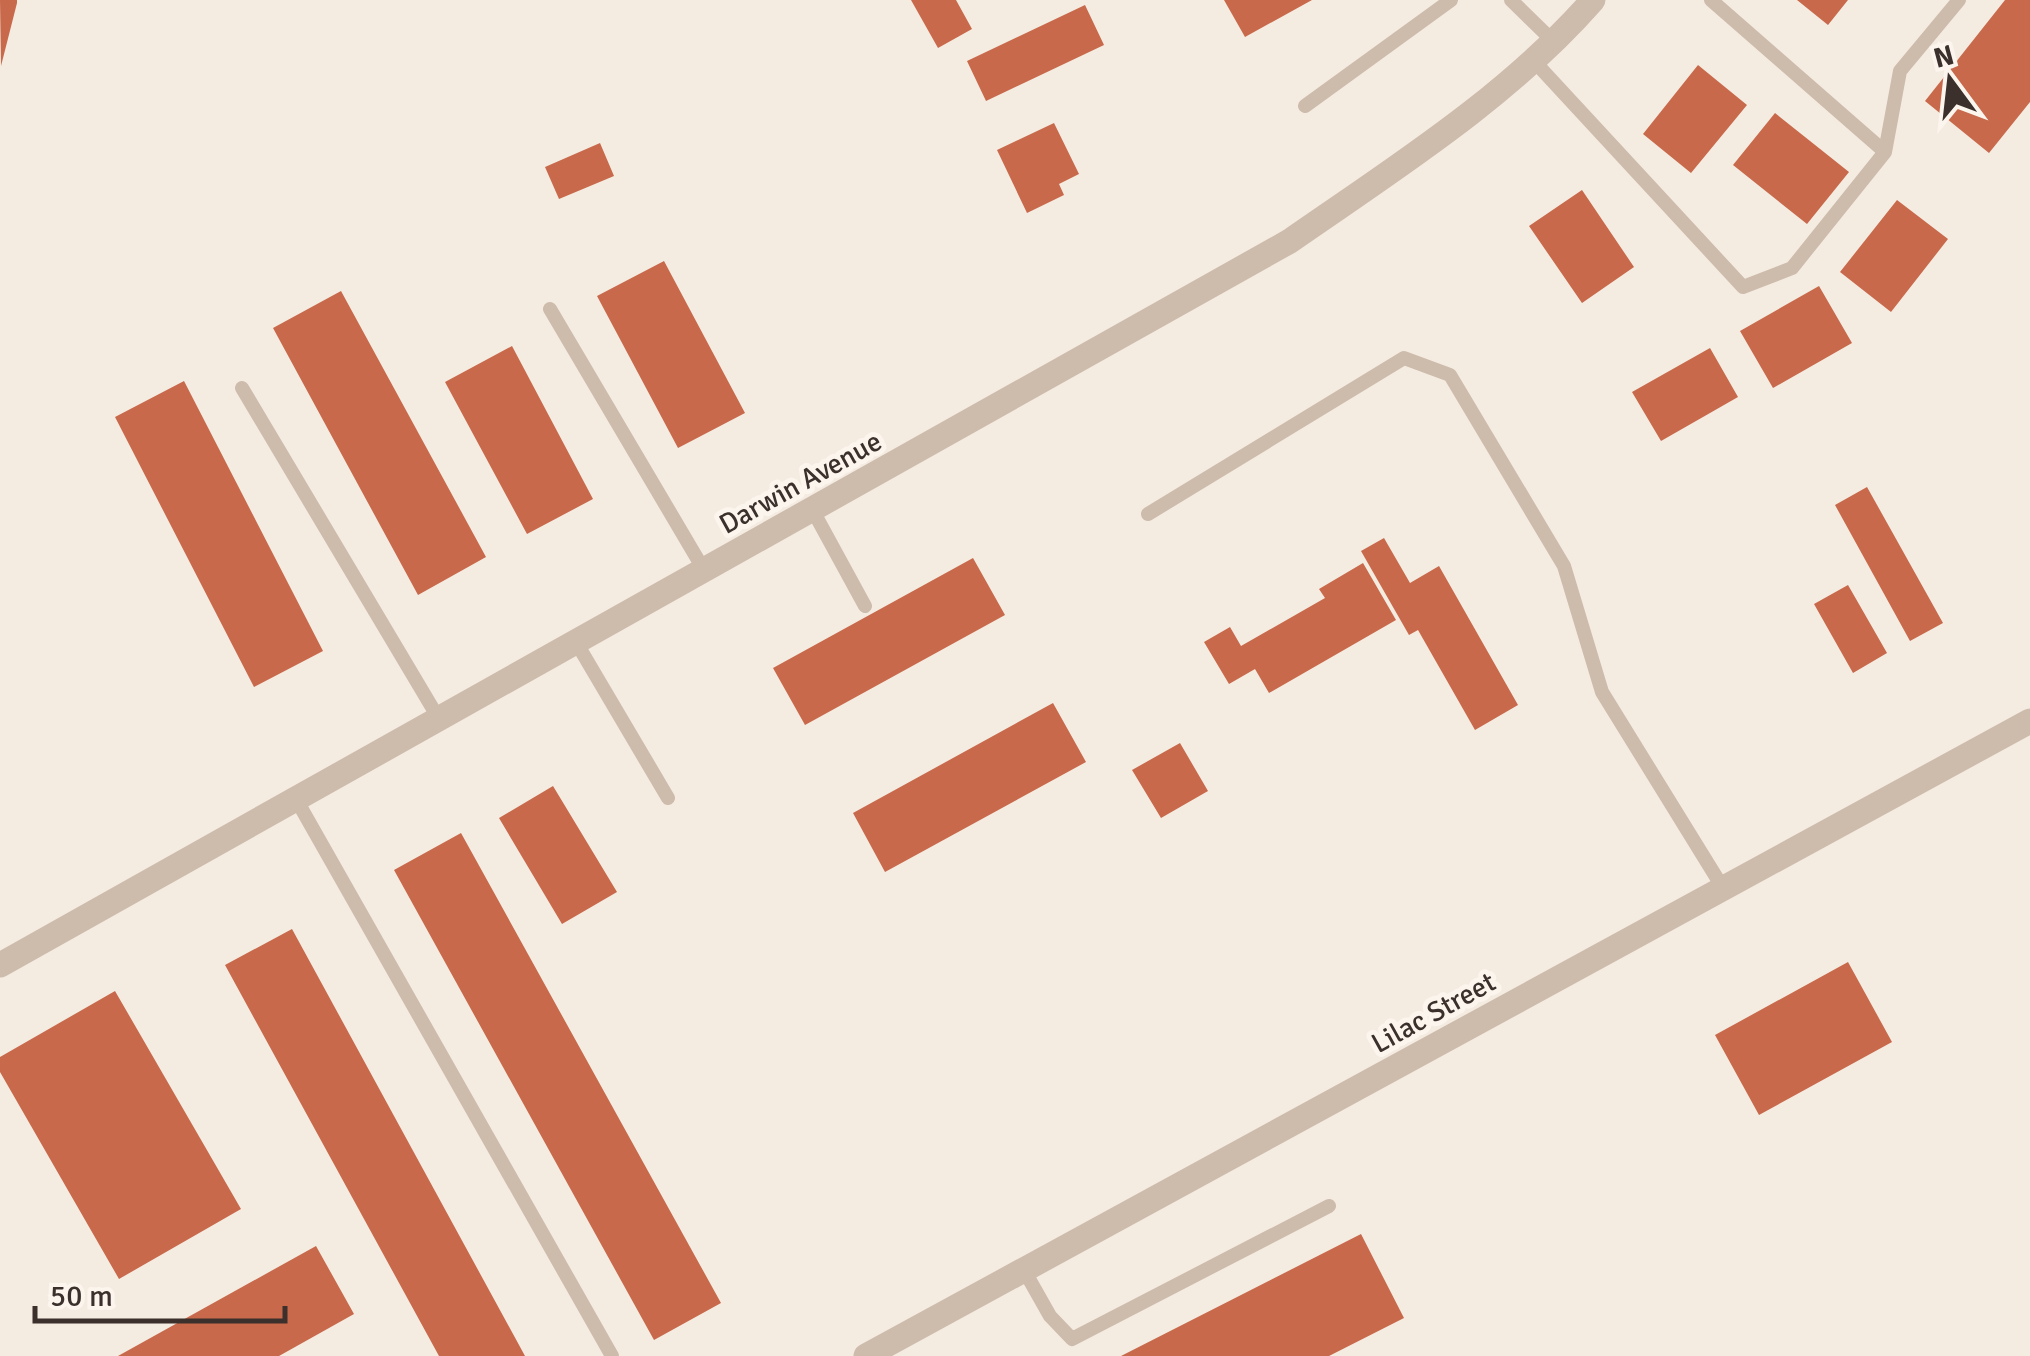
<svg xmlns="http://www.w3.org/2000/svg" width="2030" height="1356" font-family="Signika,sans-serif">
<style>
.building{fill:#c8694b}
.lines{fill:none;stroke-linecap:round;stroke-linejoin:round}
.service{stroke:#cdbbac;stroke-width:14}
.minor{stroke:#cdbbac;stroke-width:25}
.labels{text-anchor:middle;stroke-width:10;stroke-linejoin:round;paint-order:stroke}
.street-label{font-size:28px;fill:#3b302b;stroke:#fbf5ee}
</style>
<rect width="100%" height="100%" fill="#f4ebe1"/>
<path class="building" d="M0,0h17v3l-16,63z
M911,0h45l16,29 -34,19z
M1224,0h88l-67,37z
M1797,0h51l-20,25z
M2005,0h25v102l-41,51 -64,-52z
M1085,5l19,40 -118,56 -19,-40z
M1698,65l49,40 -56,68 -48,-39z
M1775,113l74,59 -42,52 -74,-59z
M1054,123l25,51 -20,10 5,11 -37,18 -30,-63z
M600,143l14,33 -55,23 -14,-32z
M1582,190l52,77 -52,36 -53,-77z
M1897,200l51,39 -57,73 -51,-40z
M664,261l81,152 -67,35 -81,-152z
M1819,286l33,57 -79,45 -33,-57z
M341,291l145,266 -68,38 -145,-267z
M512,346l81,153 -66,35 -82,-152z
M1710,348l28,49 -77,44 -29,-49z
M184,381l139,270 -69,36 -139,-270z
M1867,487l76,136 -33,18 -75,-136z
M1384,538l26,45 29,-17 79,139 -43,25 -57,-100 -9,5 -48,-84z
M973,558l32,57 -200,110 -32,-57z
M1363,563l33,57 -127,73 -14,-24 -26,15 -25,-42 26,-15 11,19 84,-48 -6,-9z
M1848,585l39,68 -34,20 -39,-69z
M1053,703l33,59 -201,110 -32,-59z
M1180,743l28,48 -47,27 -29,-48z
M553,786l64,106 -55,32 -63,-106z
M461,833l260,470 -67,37 -260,-470z
M292,929l233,427h-86l-214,-391z
M1848,962l44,80 -133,73 -44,-80z
M115,991l126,218 -122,70 -119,-207v-15z
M1361,1234l43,84 -75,38h-208z
M316,1246l38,68 -75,42h-161z"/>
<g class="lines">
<path class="service" d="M1511,0l42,41
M1711,0l174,152
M1533,60l210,227 49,-19 93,-116 15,-81 59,-71
M1305,106l146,-106
M550,309l154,261
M242,388l197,331
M812,509l53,97
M1148,514l256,-156 46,17 114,191 38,126 121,196
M576,642l92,156
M296,799l316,557
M1024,1270l26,46 22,23 257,-133"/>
<path class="minor" d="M0,965l1290,-724c105,-73 218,-144 303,-241
M866,1356l1164,-635"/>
</g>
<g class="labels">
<g class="street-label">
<text transform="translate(800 482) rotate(-29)" y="10">Darwin Avenue</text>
<text transform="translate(1433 1012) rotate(-29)" y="10">Lilac Street</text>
</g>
</g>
<g transform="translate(1950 80) rotate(345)" stroke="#fbf5ee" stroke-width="8" paint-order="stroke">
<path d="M0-8L18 38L0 25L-18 38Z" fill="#3b302b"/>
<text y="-15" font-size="28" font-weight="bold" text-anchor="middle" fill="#3b302b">N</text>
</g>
<path d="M35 1306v15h250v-15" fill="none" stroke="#3b302b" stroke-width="5"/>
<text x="50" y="1306" font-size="30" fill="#3b302b" stroke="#fbf5ee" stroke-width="8" paint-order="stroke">50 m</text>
</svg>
